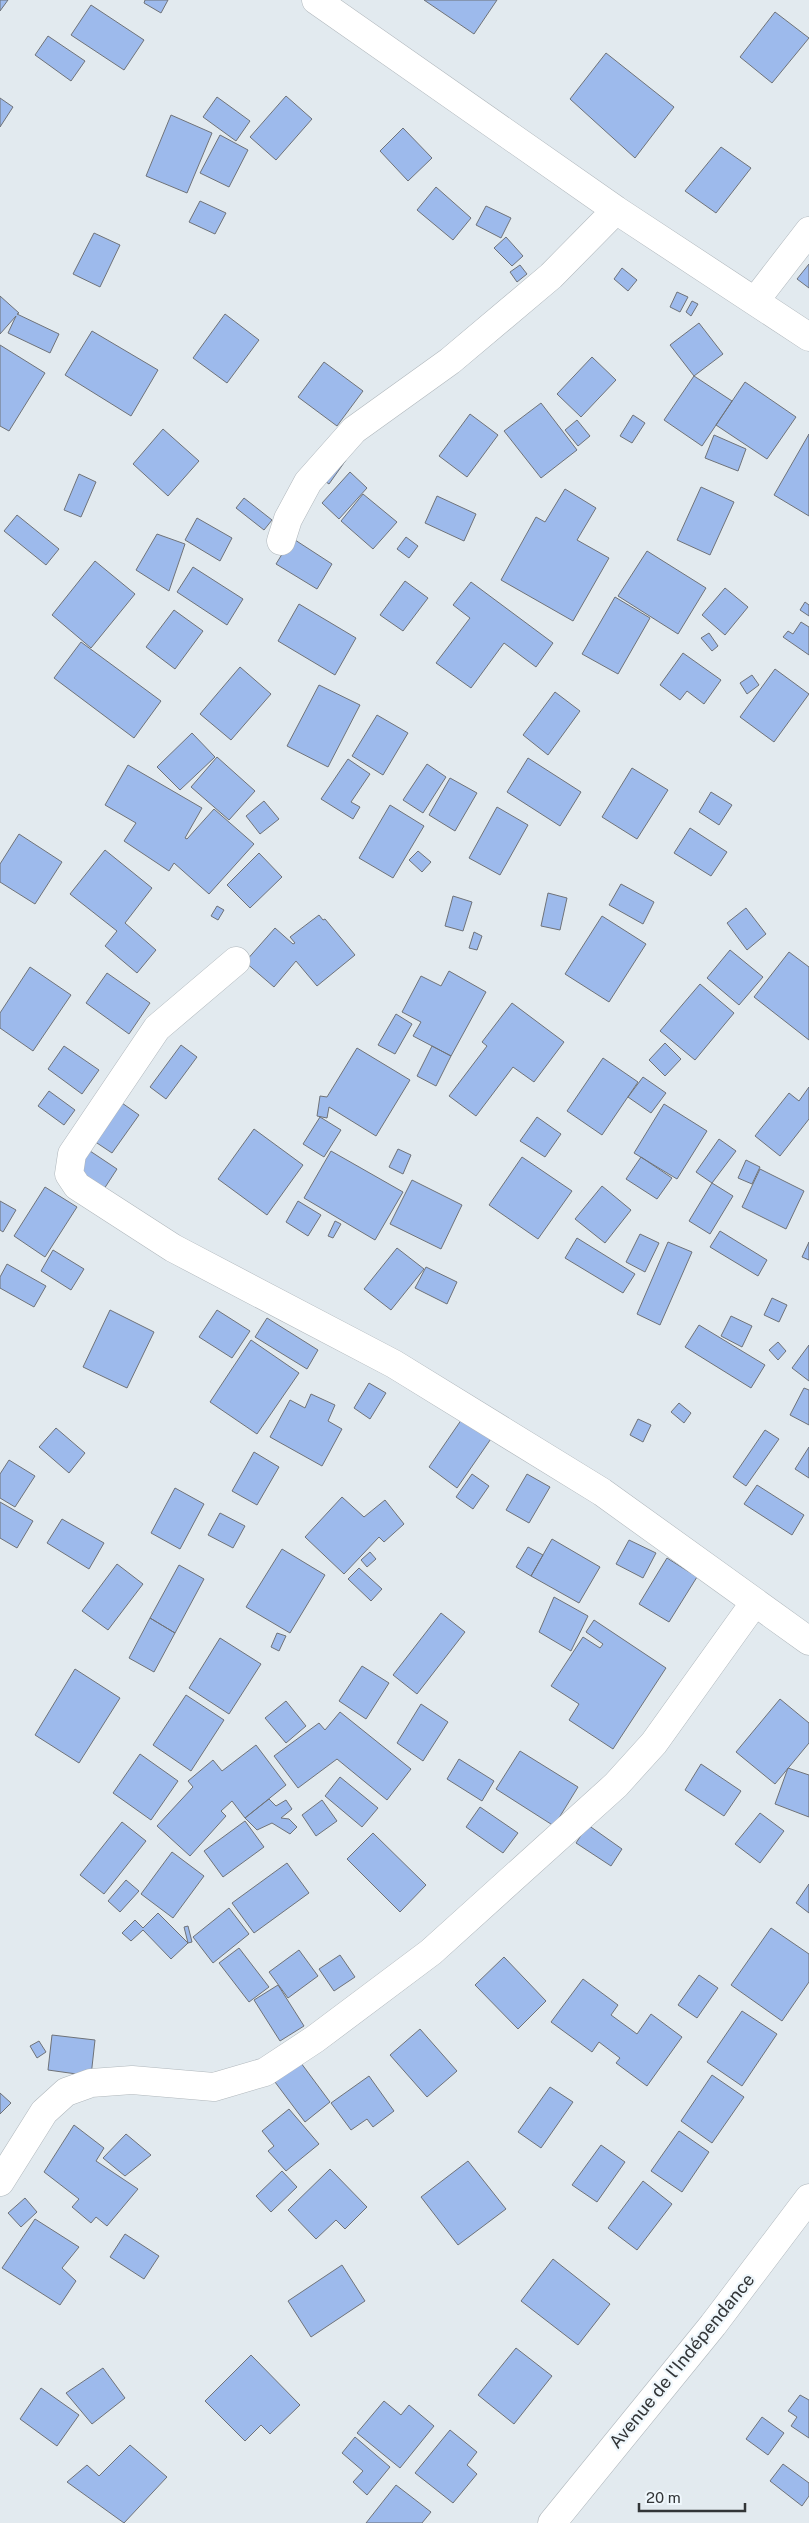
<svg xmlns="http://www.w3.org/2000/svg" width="809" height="2523" font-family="'Public Sans',sans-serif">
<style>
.building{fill:#9dbaec;stroke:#6f7379}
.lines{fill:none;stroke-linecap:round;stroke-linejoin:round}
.minor-casing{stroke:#b0b7bc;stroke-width:29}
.major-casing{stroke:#b0b7bc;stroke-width:29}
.minor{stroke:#fff;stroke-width:28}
.major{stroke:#fff;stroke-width:28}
.labels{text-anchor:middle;stroke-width:4.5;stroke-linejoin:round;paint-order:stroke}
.street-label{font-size:18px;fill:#323537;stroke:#eff7fc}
</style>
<rect width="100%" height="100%" fill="#e2eaef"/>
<path class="building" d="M0,0h8l-8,11z
M145,0h23l-7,13 -17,-10z
M424,0h73l-23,34z
M91,5l53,35 -20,30 -53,-35z
M775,12l34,26 -37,45 -32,-26z
M48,36l37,25 -14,20 -36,-26z
M606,53l68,54 -39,51 -65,-59z
M286,96l26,23 -36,41 -26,-23z
M217,97l33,24 -14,20 -33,-24z
M0,98l13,9 -13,20z
M171,115l41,18 -25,60 -41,-17z
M403,128l29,30 -24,23 -28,-30z
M220,135l28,15 -19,37 -29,-14z
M721,147l30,21 -35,45 -31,-22z
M436,187l35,31 -18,22 -36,-30z
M200,201l26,12 -11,21 -26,-12z
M486,206l25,12 -10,20 -25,-13z
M94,233l26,12 -20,42 -27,-13z
M506,237l17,19 -11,10 -18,-18z
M809,264v24l-12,-9z
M520,265l7,9 -10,8 -7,-10z
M622,268l15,12 -9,11 -14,-12z
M677,292l11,5 -8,15 -10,-5z
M0,296l19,17 -2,1 42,20 -9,19 -42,-20 8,-17 -16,18z
M692,301l6,3 -7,12 -5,-4z
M225,314l34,26 -32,43 -34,-25z
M699,323l24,31 -29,22 -24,-31z
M92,331l66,39 -27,46 -66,-41z
M0,345l45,28 -36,58 -9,-5z
M592,357l24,23 -35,37 -24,-23z
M324,362l39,29 -26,35 -39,-29z
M694,376l38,25 -30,45 -38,-26z
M745,382l51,35 -29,42 -51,-34z
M541,403l36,47 -36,28 -37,-47z
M470,414l28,21 -31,42 -28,-21z
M633,415l12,8 -13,20 -12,-7z
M577,420l13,16 -12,10 -13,-16z
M163,429l36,32 -31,35 -35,-32z
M809,434v82l-35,-21z
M714,435l32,14 -8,22 -33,-13z
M337,453l9,7 -17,24 -10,-7z
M350,472l17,16 -28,31 -17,-16z
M79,474l17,8 -15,35 -17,-7z
M701,487l33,15 -24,53 -33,-15z
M565,489l31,19 -19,32 32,18 -36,63 -72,-41 35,-63 9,5z
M363,494l34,28 -24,27 -32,-28z
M437,496l39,18 -12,27 -39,-18z
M244,498l28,22 -8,10 -28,-22z
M17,515l42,34 -13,16 -42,-34z
M197,518l35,20 -12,23 -35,-21z
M157,534l28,10 -16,47 -33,-21z
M406,537l12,9 -9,12 -12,-9z
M292,538l40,26 -15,25 -41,-25z
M647,551l59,37 -28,46 -60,-38z
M95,561l40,33 -44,54 -39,-33z
M193,567l50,32 -16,26 -50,-33z
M405,581l23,17 -25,33 -23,-16z
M471,582l82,61 -17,24 -32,-24 -33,45 -35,-25 34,-45 -17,-13z
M725,588l23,19 -23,28 -23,-20z
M615,597l35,21 -32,56 -36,-20z
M805,602l4,3v11l-9,-6z
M299,604l57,34 -21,37 -57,-34z
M174,610l29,21 -28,38 -29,-22z
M801,622l8,5v28l-26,-18 5,-6 5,3z
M709,633l9,13 -6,5 -11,-13z
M81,642l80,59 -27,37 -80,-60z
M683,653l38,27 -17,24 -17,-13 -7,9 -20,-15z
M240,667l31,27 -40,46 -31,-26z
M775,669l34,25 -35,48 -34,-25z
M752,675l7,10 -12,9 -7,-11z
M319,685l41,20 -32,62 -41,-21z
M555,692l25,19 -32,44 -25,-20z
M377,715l31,18 -25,42 -31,-19z
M192,733l23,24 -35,33 -23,-23z
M217,757l38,34 -26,29 -38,-33z
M528,758l53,34 -21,34 -53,-34z
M348,759l22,15 -19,28 9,5 -7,12 -32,-20z
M427,764l19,13 -23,36 -20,-13z
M128,765l74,43 -17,30 2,1 27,-30 40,35 -45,50 -35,-31 -5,8 -45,-30 12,-18 -31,-18z
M632,768l36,22 -31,49 -35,-22z
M450,778l27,15 -22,38 -26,-16z
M711,792l21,13 -13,20 -20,-13z
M264,801l15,18 -19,15 -14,-18z
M390,805l34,21 -31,52 -34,-20z
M497,807l31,18 -28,50 -31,-17z
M690,828l37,24 -16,24 -37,-23z
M19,834l43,28 -27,42 -35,-22v-18z
M105,850l47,38 -27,35 31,27 -19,23 -32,-27 12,-15 -47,-37z
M418,851l13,11 -9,10 -13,-12z
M259,853l23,24 -32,31 -23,-23z
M621,884l33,18 -11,22 -34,-19z
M548,893l19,5 -7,32 -19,-4z
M453,896l19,6 -9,29 -18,-5z
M217,906l7,4 -6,10 -7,-4z
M746,908l20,26 -19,16 -20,-27z
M319,915l4,5 2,-1 30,36 -38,31 -21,-25 -22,26 -29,-25 30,-34 18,16 2,-1 -5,-6z
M602,916l44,28 -37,58 -44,-28z
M474,932l8,4 -5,14 -8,-2z
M730,950l33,27 -24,28 -32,-27z
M789,952l20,15v73l-55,-43z
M30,967l41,28 -38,56 -33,-23v-15z
M449,971l37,21 -35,64 -38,-20 8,-14 -19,-10 19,-36 20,10z
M107,973l43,30 -21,31 -43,-31z
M700,984l34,29 -39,47 -35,-29z
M512,1003l52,39 -30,40 -21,-15 -37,49 -27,-20 38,-50 -5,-4z
M396,1014l16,10 -17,30 -17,-9z
M665,1043l16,16 -16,17 -16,-16z
M181,1045l16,12 -31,42 -16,-12z
M64,1046l35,24 -17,24 -34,-25z
M432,1046l19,10 -15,30 -19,-10z
M357,1048l53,32 -34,56 -47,-29 -2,11 -10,-2 3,-20 7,1z
M603,1058l35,24 -36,53 -35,-24z
M643,1077l23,16 -15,20 -23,-16z
M809,1087v32l-29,37 -25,-20 34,-43 10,8z
M49,1091l26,19 -11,15 -26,-19z
M122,1103l17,12 -27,38 -18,-12z
M664,1104l43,27 -30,48 -43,-26z
M320,1117l21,13 -17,27 -21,-13z
M537,1117l24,17 -16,23 -25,-16z
M254,1129l49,36 -36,50 -49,-36z
M719,1139l17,12 -24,32 -16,-11z
M398,1149l13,6 -8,19 -14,-7z
M90,1151l27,18 -13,20 -27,-18z
M331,1151l72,41 -28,48 -71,-42z
M522,1157l50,34 -34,48 -49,-34z
M641,1157l31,21 -15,21 -31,-20z
M746,1160l14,7 -8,17 -14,-6z
M760,1169l44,22 -18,38 -44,-22z
M412,1180l50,25 -21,44 -51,-25z
M712,1183l21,13 -23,38 -21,-13z
M602,1186l29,24 -26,33 -30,-24z
M45,1187l32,20 -32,50 -31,-21z
M0,1201l16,9 -13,22 -3,-2z
M298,1201l23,14 -13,21 -22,-14z
M335,1221l6,3 -8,14 -5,-2z
M720,1231l47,29 -9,16 -48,-29z
M640,1234l19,9 -14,29 -19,-10z
M577,1238l58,36 -12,19 -58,-35z
M668,1242l24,10 -32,73 -23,-11z
M809,1242v18l-7,-3z
M397,1248l27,21 -33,41 -27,-21z
M53,1250l31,19 -13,21 -30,-19z
M7,1264l39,22 -12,21 -34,-19v-11z
M426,1267l31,15 -10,22 -32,-16z
M772,1298l15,7 -8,17 -15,-7z
M110,1310l44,22 -27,56 -44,-21z
M217,1310l33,21 -18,27 -33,-21z
M731,1316l21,10 -10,21 -21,-11z
M267,1318l51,32 -11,19 -52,-32z
M699,1325l66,40 -14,23 -66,-41z
M251,1340l48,33 -42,61 -47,-32z
M778,1342l8,9 -8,9 -9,-10z
M809,1345v36l-17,-13z
M369,1383l17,10 -16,26 -16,-11z
M804,1388l5,2v35l-19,-10z
M311,1394l24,11 -7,16 14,8 -20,37 -52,-29 20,-37 15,8z
M679,1403l12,10 -7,10 -13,-11z
M466,1413l29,20 -38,55 -28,-21z
M638,1419l13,6 -8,17 -13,-7z
M56,1428l29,25 -16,20 -30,-26z
M765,1430l14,9 -33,47 -13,-9z
M809,1447v31l-14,-9z
M254,1452l25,15 -22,38 -25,-14z
M9,1460l26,16 -20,31 -15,-9v-24z
M472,1474l17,12 -16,23 -17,-12z
M527,1474l23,13 -21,36 -23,-13z
M757,1485l47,30 -12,20 -48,-31z
M175,1488l29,16 -24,45 -29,-16z
M342,1497l22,20 21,-17 19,24 -20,18 -5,-5 -35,37 -39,-37z
M0,1502l33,19 -16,27 -17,-10z
M220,1513l25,13 -12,22 -25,-13z
M62,1519l42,24 -15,26 -42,-26z
M552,1539l48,28 -21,36 -48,-27z
M629,1540l27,13 -13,25 -27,-14z
M528,1547l15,8 -12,21 -15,-9z
M282,1549l43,26 -35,58 -44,-26z
M370,1552l6,7 -9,8 -6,-7z
M667,1558l30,19 -28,45 -30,-18z
M117,1564l26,20 -35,46 -26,-19z
M179,1565l25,14 -29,54 -25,-15z
M359,1568l23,21 -11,12 -23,-22z
M554,1597l34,19 -17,35 -32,-19z
M441,1613l24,19 -48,62 -24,-19z
M150,1618l25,15 -21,39 -25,-14z
M594,1620l72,48 -53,81 -44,-29 10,-16 -28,-18 32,-49 17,11 3,-4 -17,-12z
M277,1633l9,3 -7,15 -8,-4z
M220,1638l41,26 -32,50 -40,-26z
M362,1666l27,17 -23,36 -27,-18z
M75,1669l45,29 -41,65 -44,-28z
M186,1695l38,25 -33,51 -38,-26z
M780,1699l29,24v20l-34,41 -39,-32z
M286,1701l20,25 -20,17 -21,-25z
M421,1704l27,18 -25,39 -26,-18z
M340,1712l71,57 -24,31 -50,-41 -39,29 -24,-32 45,-33 6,7z
M256,1745l30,40 -41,33 -13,-17 -11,10 5,5 -36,40 -33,-30 36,-39 -5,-6 25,-21 9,11z
M520,1751l58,36 -24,39 -58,-37z
M140,1754l38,27 -27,39 -38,-27z
M459,1759l35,22 -12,20 -35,-22z
M701,1764l40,27 -17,25 -39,-26z
M788,1768l21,7v42l-34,-13z
M340,1777l38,31 -16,19 -37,-31z
M269,1799l7,7 10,-6 6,9 -11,9 8,1 8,8 -7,7 -18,-11 -15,7 -12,-12z
M322,1800l15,21 -21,15 -14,-21z
M480,1807l38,26 -15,20 -37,-26z
M760,1813l24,18 -24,32 -25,-19z
M245,1821l19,26 -41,30 -19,-26z
M122,1822l24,19 -42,53 -24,-19z
M588,1825l34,24 -11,17 -35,-23z
M373,1833l53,52 -26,27 -53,-53z
M172,1852l32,24 -31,42 -32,-24z
M287,1863l22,30 -55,40 -22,-30z
M126,1880l13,11 -19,21 -12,-11z
M809,1884v29l-13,-10z
M229,1908l20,26 -36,29 -20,-26z
M158,1913l30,30 -17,16 -28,-29 -12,11 -9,-8 13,-13 8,8z
M188,1926l4,16 -4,1 -4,-16z
M771,1928l38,26v28l-27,39 -51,-36z
M239,1948l30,39 -20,15 -30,-39z
M299,1950l19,26 -30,22 -19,-26z
M340,1955l15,22 -21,14 -15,-22z
M504,1957l42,44 -28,28 -43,-44z
M699,1975l19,13 -21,30 -19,-13z
M583,1979l35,26 -7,10 26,19 14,-20 31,23 -35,49 -31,-23 4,-5 -21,-16 -7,10 -41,-30z
M278,1985l26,41 -24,15 -26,-41z
M742,2011l35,23 -35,52 -35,-24z
M420,2029l37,42 -30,26 -37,-42z
M52,2035l43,5 -4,36 -43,-6z
M39,2041l7,11 -9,6 -7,-12z
M301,2063l29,39 -25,20 -30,-40z
M712,2075l32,22 -32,46 -31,-22z
M369,2076l25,35 -21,16 -6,-8 -16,11 -20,-27z
M550,2087l23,15 -32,46 -23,-16z
M0,2093l11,10 -11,11z
M289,2109l30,35 -33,27 -18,-20 6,-5 -12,-15z
M74,2125l30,23 -8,13 42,28 -31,37 -11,-9 -5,6 -19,-16 7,-8 -35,-27z
M679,2131l30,21 -27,40 -31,-21z
M126,2134l25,21 -26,21 -22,-18z
M601,2145l24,17 -28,40 -25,-17z
M468,2161l38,48 -48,36 -37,-48z
M330,2169l37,38 -22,22 -9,-9 -20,19 -28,-29z
M282,2171l15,16 -26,25 -15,-16z
M643,2181l29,23 -35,46 -29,-22z
M25,2198l12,14 -16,15 -13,-14z
M35,2219l44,28 -17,21 14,13 -16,24 -58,-37z
M125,2234l34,22 -15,23 -34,-22z
M553,2259l57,45 -32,41 -57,-44z
M342,2265l23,36 -54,36 -23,-36z
M516,2348l36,28 -38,48 -36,-29z
M251,2355l49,50 -30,29 -9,-9 -16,16 -40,-40z
M103,2368l22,30 -33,26 -26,-31z
M41,2388l38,27 -22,31 -37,-27z
M800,2395l9,5v38l-18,-12 6,-9 -9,-6z
M384,2401l17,14 8,-10 25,21 -34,42 -43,-35z
M762,2417l22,16 -16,22 -22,-16z
M450,2430l27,22 -10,13 10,9 -24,29 -38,-30z
M355,2437l35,30 -23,28 -14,-13 10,-11 -21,-18z
M130,2445l37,32 -43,46 -57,-41 20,-17 12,11z
M783,2464l26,19v13l-7,10 -32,-25z
M396,2485l35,27 -9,11h-56z"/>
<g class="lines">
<g class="minor-casing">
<path id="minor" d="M316,0l300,210 193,127
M755,301l54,-70
M281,541l7,-22 20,-37 46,-52 96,-69 101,-85 65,-66
M236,961l-79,67 -85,126 -3,20 8,12 96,62 221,116 208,128 207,149
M0,2182l44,-70 22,-20 25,-9 41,-3 82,7 51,-15 50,-33 116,-87 185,-167 38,-42 101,-141"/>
</g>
<g class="major-casing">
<path id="major" d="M552,2523l161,-198 96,-127"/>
</g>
<use href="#minor" class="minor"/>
<use href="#major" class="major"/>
</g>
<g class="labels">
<g class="street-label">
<text transform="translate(682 2361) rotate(-51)" y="6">Avenue de l'Indépendance</text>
</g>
</g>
<path d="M639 2503v8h106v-8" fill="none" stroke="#323537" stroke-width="2.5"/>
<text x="646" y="2503" font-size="15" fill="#323537" stroke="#eff7fc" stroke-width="4" paint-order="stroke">20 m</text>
</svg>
